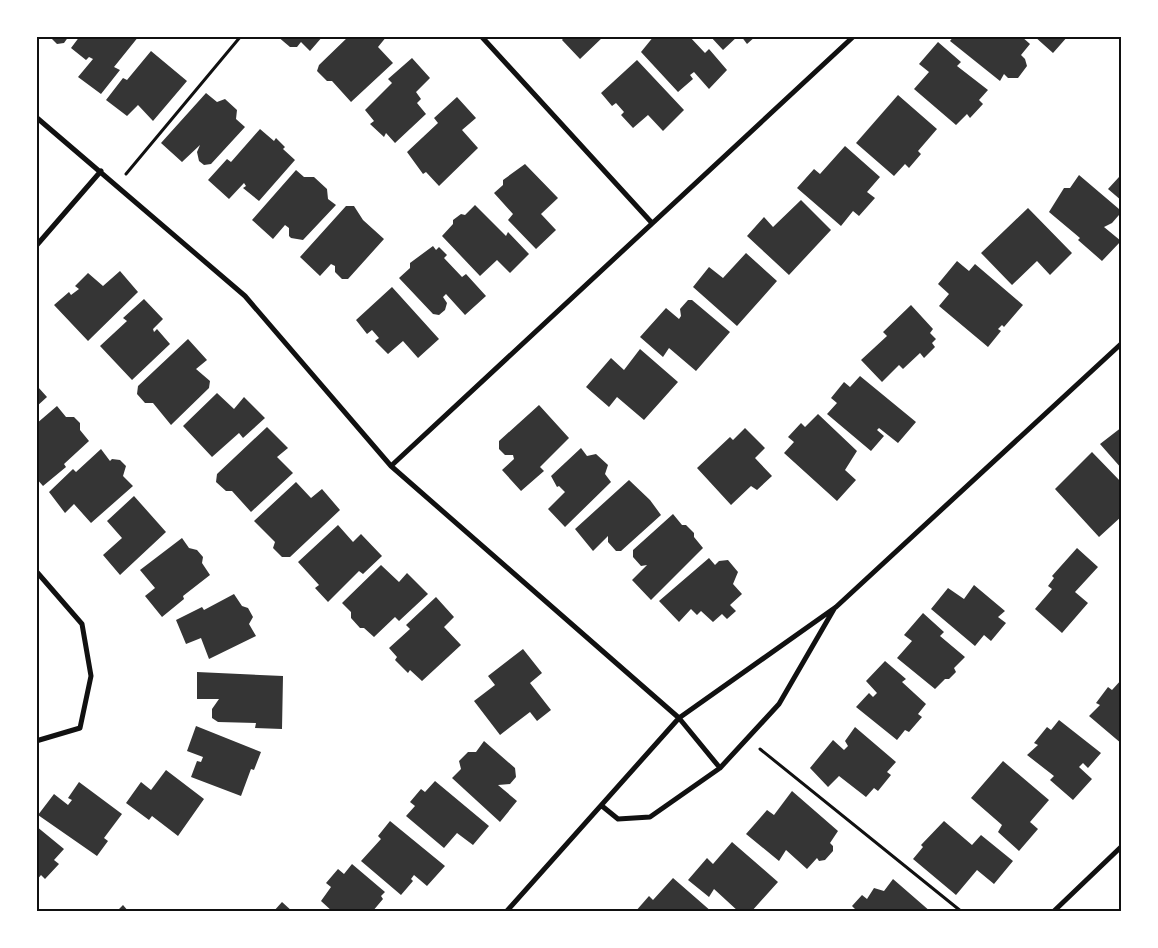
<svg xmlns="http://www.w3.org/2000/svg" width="1158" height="948" font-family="'Sofia Sans Condensed',sans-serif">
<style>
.building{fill:#353535}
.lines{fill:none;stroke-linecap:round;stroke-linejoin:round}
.path{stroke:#111;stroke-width:3}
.minor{stroke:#111;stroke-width:5}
.neatline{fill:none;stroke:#111;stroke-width:2}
</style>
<rect width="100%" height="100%" fill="#fff"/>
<path class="building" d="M49,36h20l-5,7 -7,1z
M80,36h59l-25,31 6,3 -19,24 -23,-17 15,-18 -4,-2 -3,3 -15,-12z
M277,36h46l-13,15 -9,-9 -4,5h-7z
M349,36h38l-9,11 15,16 -42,39 -19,-21h-5l-10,-10 2,-6z
M565,36h39l-24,23 -18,-19z
M654,36h35l16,17 4,-4 18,21 -18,19 -15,-17 -4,3 3,4 -15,13 -37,-40z
M710,36h28l-15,14z
M741,36h15l-9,8z
M954,36h67l9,8 -9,11 4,4 2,7 -9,12h-10l-4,-4 -4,7 -50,-40z
M1034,36h34l-15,17z
M938,42l23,20 -4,4 31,24 -9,10 4,4 -13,14 -3,-4 -11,11 -42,-36 15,-17 -10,-8z
M151,51l36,30 -34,40 -15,-16 -11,11 -21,-16 17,-22 4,2z
M412,58l18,20 -14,14 5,7 -4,4 9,11 -31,29 -9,-10 -2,4 -14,-13 4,-3 -9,-11 27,-27 -4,-4z
M637,60l47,50 -21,21 -15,-16 -15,13 -12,-13 3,-3 -8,-9 -4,3 -11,-13z
M206,93l11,9 8,-3 12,11 -1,9 9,8 -34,37 -7,1 -5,-4 -2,-9 3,-7 -18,17 -21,-19z
M898,95l39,34 -19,22 3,3 -12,14 -4,-4 -11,12 -38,-33z
M457,97l19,21 -14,12 16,18 -39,38 -13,-14 -3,2 -16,-22 31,-29 -4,-5z
M260,129l14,12 2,-3 9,9 -2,2 12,11 -36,41 -16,-13 3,-2 -2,-3 -15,16 -21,-19 19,-21 4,3z
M845,146l35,31 -13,15 8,6 -16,18 -6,-5 -12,15 -44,-38 17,-19 6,5z
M525,164l33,34 -17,16 15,16 -20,19 -28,-29 5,-6 -19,-21 9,-8v-5z
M1122,168v33l-14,-12 11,-12z
M296,170l8,7h10l13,12 1,10 8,6 -33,35 -12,-2 -2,-2v-8l-4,-3 -12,14 -21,-19z
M1079,175l40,34v6l-7,8 -8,4 17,14 -19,20 -24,-21 2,-2 -31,-26 15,-24h6z
M801,200l30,30 -42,45 -42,-39 17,-19 9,10z
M475,205l31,31 2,-4 21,22 -19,19 -13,-13 -17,16 -38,-40 11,-12v-4l8,-6 4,1z
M346,206h8l9,14 21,19 -36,40h-6l-7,-7v-6l-4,-2 -11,12 -20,-19z
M1028,208l44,45 -22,22 -13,-14 -25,24 -31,-32z
M433,246l3,4 3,-3 8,8 -3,3 18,19 4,-3 20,22 -21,19 -19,-21 -3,3 4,6 -2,7 -6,5 -6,-1 -34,-36 11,-10v-5z
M746,253l31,28 -40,45 -44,-39 16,-20 14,11z
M957,261l12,10 6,-7 48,41 -19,22 -2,-2 -4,4 3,2 -13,16 -49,-41 10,-12 -11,-10z
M120,271l18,21 -50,49 -34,-36 15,-13 2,3 8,-6 -4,-3 13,-13 15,13z
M392,287l47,52 -21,19 -15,-17 -15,13 -13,-13 4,-3 -7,-8 -5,4 -11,-14z
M144,299l19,20 -10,10 1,3 3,-3 13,15 -38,36 -32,-34 27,-25 -4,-3z
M688,300h4l38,32 -34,39 -27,-23 -6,9 -23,-20 26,-29 13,11 2,-3 -1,-7z
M911,305l22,24 -3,4 6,6 -4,4 3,4 -11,11 -4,-5 -17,16 -4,-4 -17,17 -21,-22 26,-24 -4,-4z
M188,339l19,21 -11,9 14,12 -1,7 -38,37 -18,-22h-8l-8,-9 1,-8z
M640,349l38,33 -34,38 -27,-23 -8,10 -23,-20 25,-29 13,12z
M860,376l56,46 -18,21 -19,-15 -2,2 7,6 -13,15 -44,-37 10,-11 -6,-5 13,-16 6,5z
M36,377l3,3 -1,7 9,10 -11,10z
M217,393l17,16 10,-12 21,21 -22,20 -4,-5 -27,24 -29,-31z
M539,405l30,33 -29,29 4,4 -23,20 -19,-21 12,-11 -1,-4h-8l-6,-6v-8z
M57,406l9,11h8l6,6v7l9,11 -25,23 2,3 -23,19 -7,-8v-54z
M818,414l39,37 -12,19 11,10 -19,21 -53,-48 10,-11 -6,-5 13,-14 4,4z
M267,427l21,21 -11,9 16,16 -42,39 -19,-21h-6l-10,-9 1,-8z
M1122,427v42l-22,-25z
M745,428l20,20 -10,10 17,18 -15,14 -6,-4 -20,19 -34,-37 33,-31 3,3z
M581,448l6,8 9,-2 12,11 -3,9 6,8 -46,45 -17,-18 17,-17 -6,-6 -2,1 -6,-11z
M101,449l9,12 2,-2 8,1 6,6 -3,10 10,10 -42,37 -17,-19 -9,9 -16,-21 24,-23 3,3z
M1092,452l30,31v33l-23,21 -44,-48z
M629,480l21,20 11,15 -40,36h-5l-8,-9v-6l-15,15 -18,-22z
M296,482l15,16 11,-9 18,21 -50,47h-8l-9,-9 2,-6 -21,-21z
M134,496l32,36 -46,43 -17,-20 19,-17 -15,-17z
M673,514l9,11h4l8,8v4l9,11 -52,52 -19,-20 15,-15 -6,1 -8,-9v-7z
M338,525l15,17 8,-8 21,22 -19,18 -4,-3 -31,31 -13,-14 4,-3 -21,-23z
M182,538l7,10 8,2 6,7 -1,6 8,12 -27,21 1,3 -22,18 -17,-21 10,-8 -15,-18z
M1077,548l21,19 -23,25 13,11 -26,30 -27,-24 17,-20 -4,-3 6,-8 -2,-2z
M709,558l6,7 4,-4 9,-1 10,12 -5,12 9,10 -12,11 6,6 -9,8 -5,-5 -9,8 -12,-11 -4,4 -6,-6 -12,13 -20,-21z
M381,565l18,17 8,-9 21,21 -29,27 -4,-4 -21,20 -10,-9h-4l-9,-10v-6l-9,-9z
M974,585l31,26 -7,6 8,6 -15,18 -7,-6 -9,11 -44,-37 17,-21 16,11z
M234,594l8,12 6,2 5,9 -4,7 7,12 -47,23 -8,-21 -15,6 -10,-24 26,-13 2,3z
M436,597l18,20 -10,10 17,18 -39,36 -12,-11 -2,3 -13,-13 2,-3 -8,-9 21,-19 -4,-4z
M923,613l21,19 -4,4 25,21 -11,11 2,4 -7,7h-4l-10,10 -38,-31 15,-17 -8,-6z
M523,649l19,24 -12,10 21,27 -14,11 -7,-9 -30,23 -26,-34 21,-16 -7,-9z
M885,661l21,18 -4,3 24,22 -8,10 4,3 -13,15 -4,-2 -8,10 -41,-33 13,-14 4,4 4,-4 -11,-12z
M197,672l86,4 -1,53 -27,-1 1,-5 -38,-1 -6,-4v-9l7,-10h-22z
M1122,679v65l-33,-28 11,-11 -4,-2 12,-16 4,3z
M1059,720l42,33 -13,15 -5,-5 -4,4 13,12 -19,21 -23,-20 4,-4 -27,-21 11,-10 -4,-2 13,-16 4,3z
M196,726l65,26 -7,18 -3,-1 -10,27 -50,-19 6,-16 4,1 2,-5 -16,-6z
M855,727l41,35 -9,10 4,3 -13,16 -4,-3 -8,9 -27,-21 -11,11 -18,-19 23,-28 11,10 4,-4 -3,-5z
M484,741l31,27 1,9 -6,7 -12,1 19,16 -17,21 -48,-44 9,-9 -2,-8 9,-9h8z
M1003,761l46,39 -19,22 8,7 -19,22 -21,-19 4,-7 -31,-27z
M166,770l38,29 -26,37 -26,-20 -3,4 -23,-17 15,-21 10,8z
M435,781l54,45 -16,19 -16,-12 -13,15 -38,-32 9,-10 -5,-4 11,-13 4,3z
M79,782l43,32 -18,24 4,3 -11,15 -59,-41 16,-21 14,11 4,-5 -4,-2z
M792,791l46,40 -8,12 3,3v5l-8,9 -6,1 -2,-3 -10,11 -21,-19 -7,11 -33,-27 21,-24 7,5z
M390,821l55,45 -18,20 -13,-11 -3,4 2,2 -12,14 -40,-34 20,-22 -3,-3z
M944,821l28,24 9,-10 32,26 -19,23 -17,-14 -21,25 -43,-36 10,-12 -2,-2z
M36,826l28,23 -10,11 5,4 -14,15 -4,-4 -5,6z
M732,842l46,40 -27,30h-12l-25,-23 -5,8 -21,-17 19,-22 6,6z
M352,864l33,28 -4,4 2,3 -11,13h-39l-12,-11 10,-14 -5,-4 12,-14 6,5z
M673,878l39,34h-77l14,-16 4,4z
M893,879l38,33h-73l-6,-6 10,-11 5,4 7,-11 10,3z
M282,902l11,10h-20z
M123,905l6,7h-13z"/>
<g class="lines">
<path class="path" d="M126,174l115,-138
M760,749l202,163"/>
<path class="minor" d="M481,36l171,187
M36,117l209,179 146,170 288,252 41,50
M36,246l65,-75
M391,466l463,-430
M36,571l46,53 9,52 -11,52 -44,13
M602,806l16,13 32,-2 70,-49 59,-64 55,-95
M506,912l173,-194 157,-111 286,-264
M1053,912l69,-66"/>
</g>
<rect width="1158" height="948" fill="none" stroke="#ffffff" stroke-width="75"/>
<rect x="38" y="38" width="1082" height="872" class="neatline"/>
</svg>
